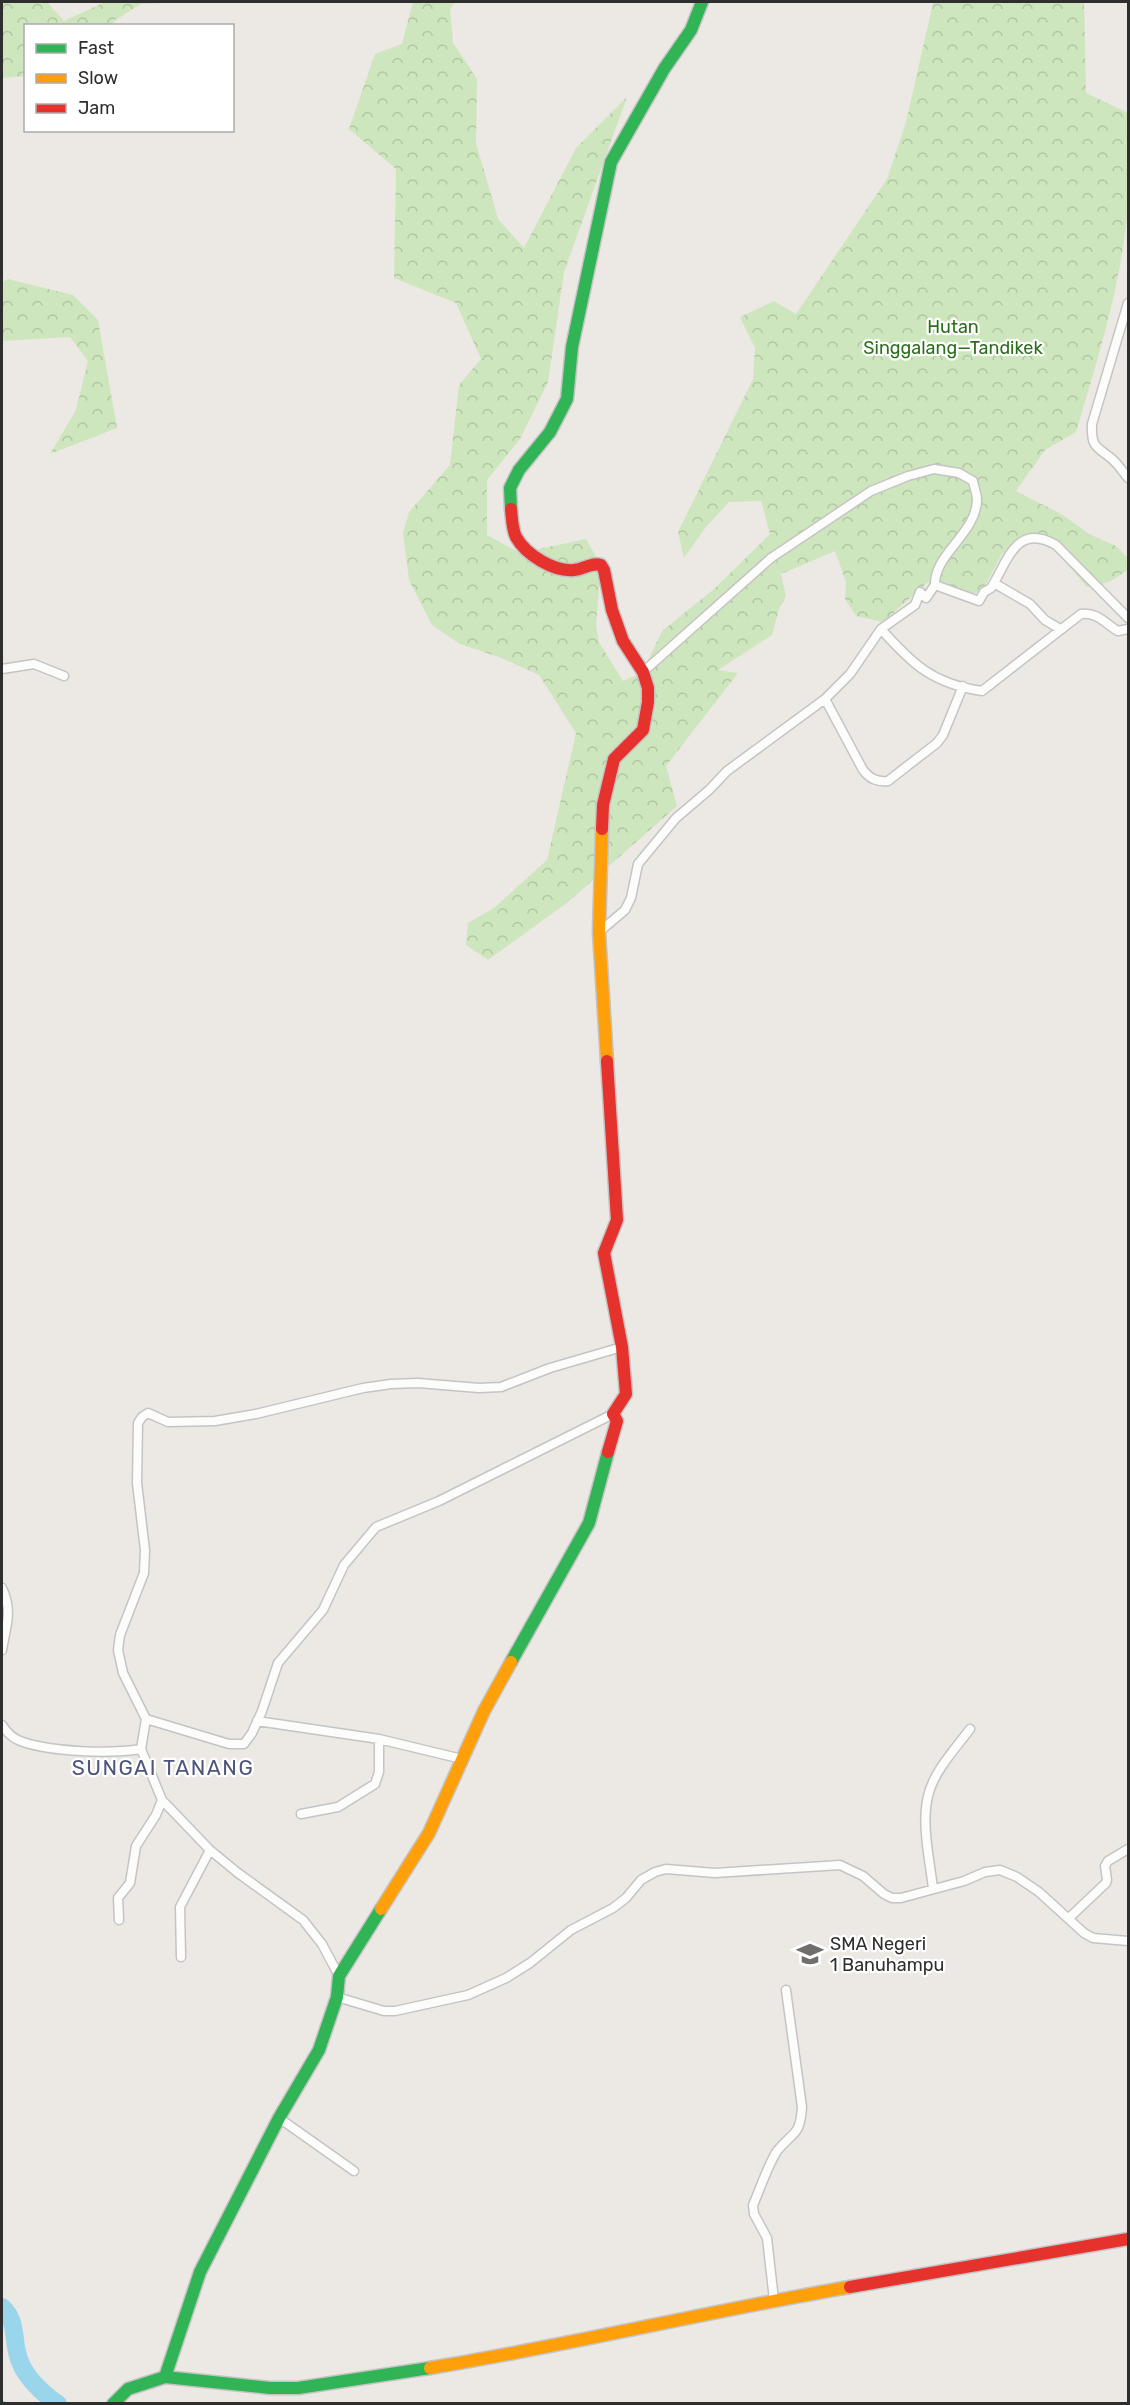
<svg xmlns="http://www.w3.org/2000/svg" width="1130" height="2405" font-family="Rubik,sans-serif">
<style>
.forest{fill:url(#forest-crowns)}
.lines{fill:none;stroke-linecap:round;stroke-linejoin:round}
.stream{stroke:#99d6ec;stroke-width:3}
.river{stroke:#99d6ec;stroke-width:18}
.street-casing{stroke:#c5c4c5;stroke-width:11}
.fast-casing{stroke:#c5c4c5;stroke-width:15}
.slow-casing{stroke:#c5c4c5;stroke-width:15}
.jam-casing{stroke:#c5c4c5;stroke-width:15}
.street{stroke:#fcfcfb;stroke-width:8}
.fast{stroke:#30b455;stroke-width:12}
.slow{stroke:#ff9f0a;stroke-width:12}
.jam{stroke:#e5322d;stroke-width:12}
.labels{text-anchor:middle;stroke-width:4.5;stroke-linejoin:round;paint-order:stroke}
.park-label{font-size:18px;fill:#2c6e1b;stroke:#fff}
.poi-label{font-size:18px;fill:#2e2e2e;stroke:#fff;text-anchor:start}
.quarter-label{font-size:21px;letter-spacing:1.5px;fill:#4d5680;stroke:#fff}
</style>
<defs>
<pattern id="forest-crowns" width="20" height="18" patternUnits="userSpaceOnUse" patternTransform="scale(1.5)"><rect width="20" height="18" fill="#cee6be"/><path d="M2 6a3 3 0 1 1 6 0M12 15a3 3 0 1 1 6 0" fill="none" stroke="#b1c6a4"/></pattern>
</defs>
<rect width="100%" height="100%" fill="#ece8e4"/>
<path class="forest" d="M2,2h45l17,19 41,-19h81l-45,2 -27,17 -1,4 -87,1 -1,50 -23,2z
M413,2h42l-5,7 3,34 24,36 -1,64 22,76 26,29 52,-100 51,-51 -63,175 -16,110 -28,57 -33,41v55l33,18 66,-14 9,16 5,20 -4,50 3,17 24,39 19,-8 20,-42 52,-42 56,-55 -9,-33 -32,1 -23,25 -22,31 -6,-26 75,-153 2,-31 -15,-31 34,-16 22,13 91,-135 19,-57 27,-119 151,-1 2,91 42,20c0,31 2,62 0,92 -6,78 -30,153 -52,227l-31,18 -29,41 47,24 26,19 27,12 12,12v12l-19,12 -22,5 -33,-38 -12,-8h-25l-15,13 -20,37c-18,6 -41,7 -54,-9l-45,40 -27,-6 -11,-17 1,-17 -11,-31 -54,23 5,22 -7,13 -7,26 -54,35 20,3 -72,93 11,40 -109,96 -80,58 -22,-15 2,-22 26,-15 53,-48 29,-127 -37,-58 -40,-18 -39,-13 -28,-19 -23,-45 -6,-47 6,-21 41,-47 9,-80 22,-26 -25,-56 -62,-25 2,-109 -47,-40 26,-75 27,-10z
M8,279l65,16 25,25 19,108 -67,26 26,-44 12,-49 -18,-24 -68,4v-59z"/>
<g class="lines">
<path class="stream" d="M2,2402l7,2"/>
<path class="river" d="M2,2307c14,12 11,28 15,45 4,21 23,40 41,52"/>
<g class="street-casing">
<path id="street" d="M1128,303l-36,121c-1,25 5,22 20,35 6,5 11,13 16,19
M994,583l36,21 15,16 15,9
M881,629c31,35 52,55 101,62l99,-77c17,-2 23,9 37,17l10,-2
M2,669l32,-5 30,12
M643,672l128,-114 100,-67 37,-15 26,-7 25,4 14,8c1,6 4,13 4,19 -1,34 -43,54 -42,85
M825,699l38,71c7,9 14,12 25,11l49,-38 6,-8 20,-49
M599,932l26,-22 6,-12 7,-34 38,-46 33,-28 18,-19 98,-72 25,-25 31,-45 34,-24 5,-13 6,6 9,-13 44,16 5,-9 7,-4c17,-27 25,-66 65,-43l72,73
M2,1588c11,23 4,38 0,62
M146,1719l83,25h15l8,-11 10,-22 16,-48 45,-53 21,-45 32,-38 63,-26 174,-87
M257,1721l122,18 83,20
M2,1725c5,8 11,14 21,17 30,10 87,12 118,7l21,51 48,50 28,23 65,47 19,24 17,32
M141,1749l5,-30 -23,-46 -5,-23 2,-15 24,-62 1,-23 -8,-67 1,-60 4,-6 6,-4 20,9 47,-1 41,-7 107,-26 28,-4 27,-1 61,5 22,-1 49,-19 72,-21
M301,1814l37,-7 37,-23 4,-12v-33
M933,1889c-3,-29 -12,-64 -5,-93 6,-25 27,-47 42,-67
M1069,1918l37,-35 1,-3 -2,-14 3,-5 20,-12
M119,1920l-1,-22 12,-15 6,-37 20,-31 6,-15
M181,1957l-1,-50 30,-57
M337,1997l47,14h11l73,-16 38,-17 24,-15 41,-33 42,-22 13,-10 15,-18 14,-8 11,-3 49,4 125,-8 23,11 21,18 8,4h9l63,-17 21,-9 15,-2 17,7 22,15 45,41 9,5 35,3
M279,2118l75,53
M774,2300l-7,-62 -13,-24 -1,-9c7,-16 15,-40 24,-54 16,-20 23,-14 25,-44l-16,-117"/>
</g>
<g class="fast-casing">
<path id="fast" d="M511,509l-1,-21 9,-18 31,-38 17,-33 5,-52 39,-185 53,-93 27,-39 11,-28
M511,1662l78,-139 19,-71
M165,2377l35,-105 79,-154 40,-68 18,-53 2,-21 42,-67
M113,2404l15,-15 37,-12 105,11h28l132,-20"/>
</g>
<g class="slow-casing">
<path id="slow" d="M602,829l-3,103 8,129
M381,1909l48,-76 55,-122 27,-49
M430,2368c141,-23 279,-57 420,-81"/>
</g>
<g class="jam-casing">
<path id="jam" d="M511,509c1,9 1,20 5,28 10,18 38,35 58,33 11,-1 17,-8 27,-5l3,5 8,40 11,31 20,31 5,16v14l-5,28 -29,29 -11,46 -1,24
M607,1061l10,159 -13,33 18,94 4,47 -13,20 4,7 -9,31
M850,2287l278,-48"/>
</g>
<use href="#street" class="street"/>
<use href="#fast" class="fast"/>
<use href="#slow" class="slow"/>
<use href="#jam" class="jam"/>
</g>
<defs>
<g id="school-bare" transform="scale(2.07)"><path d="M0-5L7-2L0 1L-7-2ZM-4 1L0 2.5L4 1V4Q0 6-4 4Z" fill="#706f6e" stroke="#fff" stroke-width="2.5" paint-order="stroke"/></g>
</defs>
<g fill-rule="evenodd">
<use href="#school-bare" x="810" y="1954"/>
</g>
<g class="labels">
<g class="park-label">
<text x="953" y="333">Hutan<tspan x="953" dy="21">Singgalang—Tandikek</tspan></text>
</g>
<g class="poi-label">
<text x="830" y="1950">SMA Negeri<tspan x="830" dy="21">1 Banuhampu</tspan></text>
</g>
<g class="quarter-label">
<text x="163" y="1775">SUNGAI TANANG</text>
</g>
</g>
<rect width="1130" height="2405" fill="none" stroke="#2e2e2e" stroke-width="6"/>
<rect x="24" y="24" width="210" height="108" fill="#ffffff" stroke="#ababab" stroke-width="1.5"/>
<rect x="36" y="44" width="30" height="9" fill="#30b455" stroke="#ababab" stroke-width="1.5"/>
<text x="78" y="54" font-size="18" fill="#2e2e2e">Fast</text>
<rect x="36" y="74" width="30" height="9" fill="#ff9f0a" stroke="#ababab" stroke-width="1.5"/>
<text x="78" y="84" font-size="18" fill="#2e2e2e">Slow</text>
<rect x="36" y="104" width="30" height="9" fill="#e5322d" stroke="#ababab" stroke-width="1.5"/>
<text x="78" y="114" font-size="18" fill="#2e2e2e">Jam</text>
</svg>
